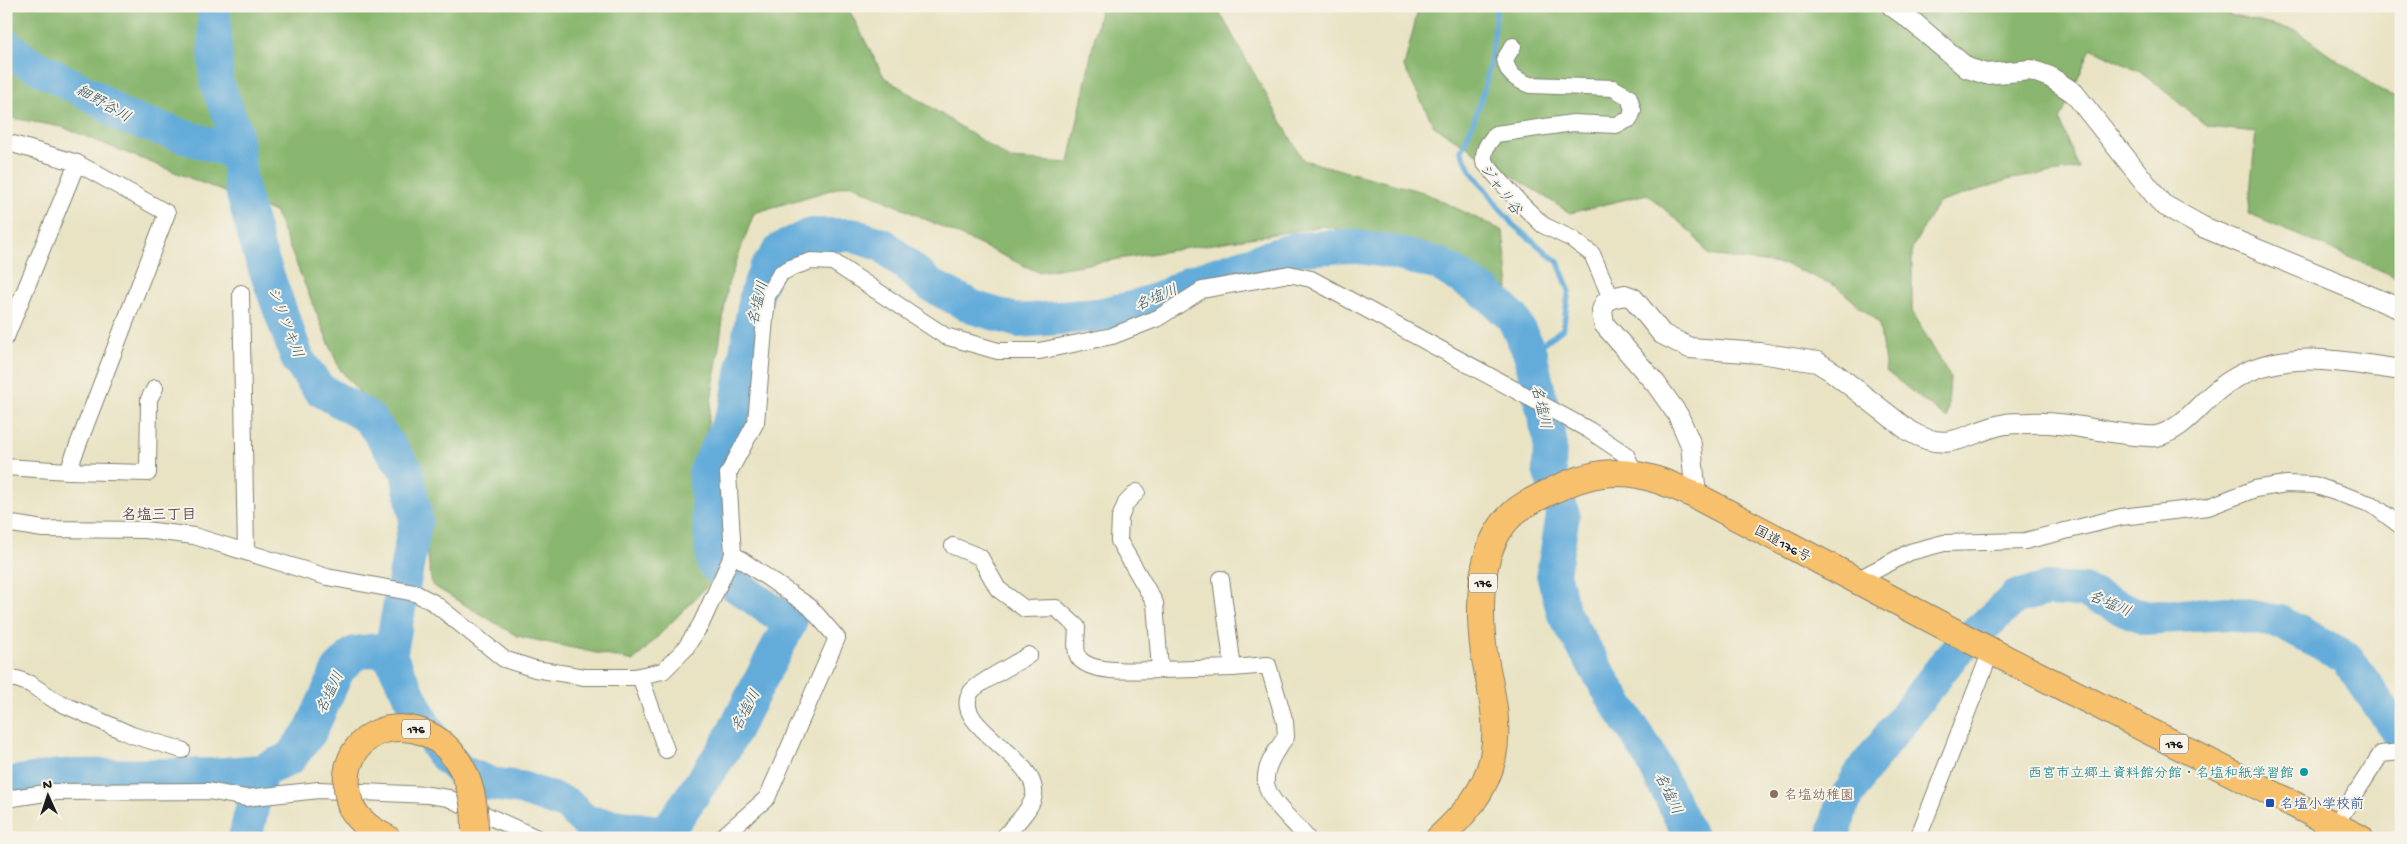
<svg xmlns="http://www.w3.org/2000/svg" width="2407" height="844" font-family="'Gochi Hand','Klee One',sans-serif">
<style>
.forest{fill:#89b66e;stroke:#526945}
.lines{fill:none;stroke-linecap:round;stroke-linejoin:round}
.stream{stroke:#63acda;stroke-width:5.5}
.river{stroke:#63acda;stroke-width:34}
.minor-casing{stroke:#828070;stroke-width:18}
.tertiary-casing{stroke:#828070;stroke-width:22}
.trunk-casing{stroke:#828070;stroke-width:28}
.minor{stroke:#fff;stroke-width:16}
.tertiary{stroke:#fff;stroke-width:20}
.trunk{stroke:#f7c06c;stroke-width:26}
.trunk-bridge-casing{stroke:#828070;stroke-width:28;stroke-linecap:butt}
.trunk-bridge{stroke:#f7c06c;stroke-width:26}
.culture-dot{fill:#0f9aa8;stroke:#f7f3e8;stroke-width:2}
.education-dot{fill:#8d6e63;stroke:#f7f3e8;stroke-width:2}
.transit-dot{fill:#1a4fb4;stroke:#f7f3e8;stroke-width:2}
.labels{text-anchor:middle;stroke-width:4;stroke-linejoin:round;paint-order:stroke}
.shield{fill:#f7f3e8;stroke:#5e5c59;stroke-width:1}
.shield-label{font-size:12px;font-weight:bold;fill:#1c1c1c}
.street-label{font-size:14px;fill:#1c1c1c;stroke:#f7f3e8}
.culture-label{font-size:14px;fill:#0d838f;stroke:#f7f3e8;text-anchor:end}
.education-label{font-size:14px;fill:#785e54;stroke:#f7f3e8;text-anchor:start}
.transit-label{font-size:14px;fill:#164399;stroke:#f7f3e8;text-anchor:start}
.water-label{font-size:15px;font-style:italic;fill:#385668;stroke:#f7f3e8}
.neighbourhood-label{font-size:15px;font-weight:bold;fill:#5f4b59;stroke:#f7f3e8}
</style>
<rect width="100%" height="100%" fill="#f7f3e8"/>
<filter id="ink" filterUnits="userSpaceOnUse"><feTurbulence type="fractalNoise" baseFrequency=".02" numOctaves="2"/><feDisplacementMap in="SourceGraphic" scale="10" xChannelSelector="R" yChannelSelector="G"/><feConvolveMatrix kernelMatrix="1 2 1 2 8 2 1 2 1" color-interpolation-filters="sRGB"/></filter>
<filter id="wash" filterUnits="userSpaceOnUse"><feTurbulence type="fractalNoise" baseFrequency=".0096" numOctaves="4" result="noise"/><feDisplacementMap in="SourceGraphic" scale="20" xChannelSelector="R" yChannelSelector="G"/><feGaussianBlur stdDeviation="1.12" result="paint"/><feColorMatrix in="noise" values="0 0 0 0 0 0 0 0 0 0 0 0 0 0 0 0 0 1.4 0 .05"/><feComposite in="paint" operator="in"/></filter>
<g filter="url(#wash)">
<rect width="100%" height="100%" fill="#e9e3c4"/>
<path class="forest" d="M6,6h841l37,71 126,82 59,4 32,-157h115l87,154 120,32 80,39 6,58 -89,-41 -96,-22 -286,46 -188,-88 -96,29 -26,71 -28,195 11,103 -77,79 -117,-25 -85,-51 -19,-128 -74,-89 -64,-156 -213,-85 -56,-10z
M1419,6h790l4,5 84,20 84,60 20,8v180l-153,-65 8,-82 -48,-5 -64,-53 -53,-26 -31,72 19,49 -68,10 -73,24 -26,45v63l38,66 -3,42 -61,-48 -7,-48 -43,-37 -49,-21 -78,-10 -15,-20 -47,-41 -77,19 -136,-87 -30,-59z"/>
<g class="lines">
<path class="stream" d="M1496,6c-1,52 -13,98 -35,145l10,20 42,54 45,37 11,28 -6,39 -33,24"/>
<path class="river" d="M214,6l2,75 19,50 6,55 17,63 40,111 21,29 50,29 38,53 9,48 -26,137
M6,45l18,15 69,36 31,21 113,36
M6,784l53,-8 153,-1 49,-4 28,-12 21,-27 28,-62 17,-17 22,-3 13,6 31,63 20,33 21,20 29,12 30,4 46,16 19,18 80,11 59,-85 65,-125 -55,-38 -22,-23 -8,-89 31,-65 21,-117 8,-20 16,-22 29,-14h42l31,10 47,40 45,23 44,13 79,-6 34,-7 30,-10 29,-16 104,-33 56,-3 35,5 53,13 49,30 25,24 17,35 20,88 -1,28 14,46 -10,59 11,40 45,77 39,61 43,86
M245,838l16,-67
M1833,838l8,-31 20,-34 93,-120 62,-56 31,-8 37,2 61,27 84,-5 51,9 67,36 54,78"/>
</g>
</g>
<g filter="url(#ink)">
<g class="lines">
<g class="minor-casing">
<path id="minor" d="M1513,46l-8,13c2,15 11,21 25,26l83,3 16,9 4,13 -3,9 -14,6 -43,-2 -77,11c-8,9 -13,15 -12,28l34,39 25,24 29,14 20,15 19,44
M6,142l71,21 90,50 -99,258 -62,-4
M241,293l5,258
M6,337l71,-174
M68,471l80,2 1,-74 6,-11
M1137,492l-11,11 -6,15 -1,23 36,62 5,67 73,-2
M6,523l37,6 102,1 49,6 133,41 88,16 19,10 70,56 31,10 50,8h49l29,-6 22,-22 16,-25 32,-70
M953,546l27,11 18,32 27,20 31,-1 21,19c0,9 -3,23 2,31 13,17 62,12 81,12
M1221,579l12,89 35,-3 17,57 1,15c-40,51 -14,60 21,101
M1855,581l55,-29 34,-9 81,-2 96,-24 87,-10 47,-18 31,-5 28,1 59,20 28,21
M640,676l26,74
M6,679h11l13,5 26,17 76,34 50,15
M6,799l46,-7 156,-1 38,7 73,-8 109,5 20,3 89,40
M2335,825l46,-71 20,-2
M721,838l46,-40 70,-160 -27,-31 -77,-53 -5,-80 28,-52 11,-126 14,-23 12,-6 18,-6 22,1 112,74 53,15h41l73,-15 46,-18 44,-28 87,-16 22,5 278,151 37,25 9,18
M1003,838c9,-10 29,-29 31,-43 5,-38 -85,-69 -63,-103 5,-8 47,-30 58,-37
M1918,838l73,-187"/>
</g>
<g class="tertiary-casing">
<path id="tertiary" d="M1892,6l14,10 61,52 19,6 45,-4 19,7 24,16 88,111 41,23 198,82
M1696,496l-5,-51 -13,-30 -22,-31 -52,-60 -2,-14 3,-7 6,-5 14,-3 8,3 29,36 28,14 70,5 57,9 16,10 76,59c43,25 57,0 97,-7 7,-1 15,-1 23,-1 35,-2 70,9 105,12 7,0 16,2 22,1 26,-5 43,-32 63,-47 55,-44 118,-28 182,-19"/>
</g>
<g class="trunk-casing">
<path id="trunk" d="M351,807c9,15 20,23 36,31
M1439,838c25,-23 47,-47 54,-81 7,-36 -3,-69 -9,-104 -6,-45 -7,-111 32,-142 11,-9 27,-16 40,-22 54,-27 89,-17 140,7l295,155 369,187"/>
</g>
<use href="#minor" class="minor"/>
<use href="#tertiary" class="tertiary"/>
<use href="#trunk" class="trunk"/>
<g class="trunk-bridge-casing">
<path id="trunk-bridge" d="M351,807c-32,-100 125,-118 124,23"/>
</g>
<use href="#trunk-bridge" class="trunk-bridge"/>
</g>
</g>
<circle class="culture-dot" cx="2304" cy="772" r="5"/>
<circle class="education-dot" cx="1774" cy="794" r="5"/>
<rect class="transit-dot" x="2265" y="798" width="10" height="10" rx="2.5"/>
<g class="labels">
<g class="shield">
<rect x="1469" y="573.5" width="28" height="19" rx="4"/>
<rect x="402" y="719.5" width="28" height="19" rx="4"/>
<rect x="2160" y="734.5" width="28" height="19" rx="4"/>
</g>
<g class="shield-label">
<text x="1483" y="587">176</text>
<text x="416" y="733">176</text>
<text x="2174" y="748">176</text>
</g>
<g class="street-label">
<text transform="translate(1783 543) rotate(28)" y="5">国道176号</text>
</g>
<g class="culture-label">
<text x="2294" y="777">西宮市立郷土資料館分館・名塩和紙学習館</text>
</g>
<g class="education-label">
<text x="1784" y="799">名塩幼稚園</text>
</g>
<g class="transit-label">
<text x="2280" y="808">名塩小学校前</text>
</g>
<g class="water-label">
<text transform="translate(104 103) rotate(30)" y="5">細野谷川</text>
<text transform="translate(1501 189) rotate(53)" y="5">ジャリ谷</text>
<text transform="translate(1156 297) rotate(-23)" y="5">名塩川</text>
<text transform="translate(757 303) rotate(-76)" y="5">名塩川</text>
<text transform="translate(286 322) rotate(69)" y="5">シリツキ川</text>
<text transform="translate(1542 407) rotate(77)" y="5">名塩川</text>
<text transform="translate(2110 603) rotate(23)" y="5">名塩川</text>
<text transform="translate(329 692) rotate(-64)" y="5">名塩川</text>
<text transform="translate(745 710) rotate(-62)" y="5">名塩川</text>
<text transform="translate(1669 793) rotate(64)" y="5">名塩川</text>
</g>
<g class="neighbourhood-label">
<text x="159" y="519">名塩三丁目</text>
</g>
</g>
<rect width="2407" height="844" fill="none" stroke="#f7f3e8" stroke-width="25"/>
<g transform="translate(48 796) rotate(357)" stroke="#f7f3e8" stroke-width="4" paint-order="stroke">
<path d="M0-4L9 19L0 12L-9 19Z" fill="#1c1c1c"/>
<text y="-8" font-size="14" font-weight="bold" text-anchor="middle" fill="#1c1c1c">N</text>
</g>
</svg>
